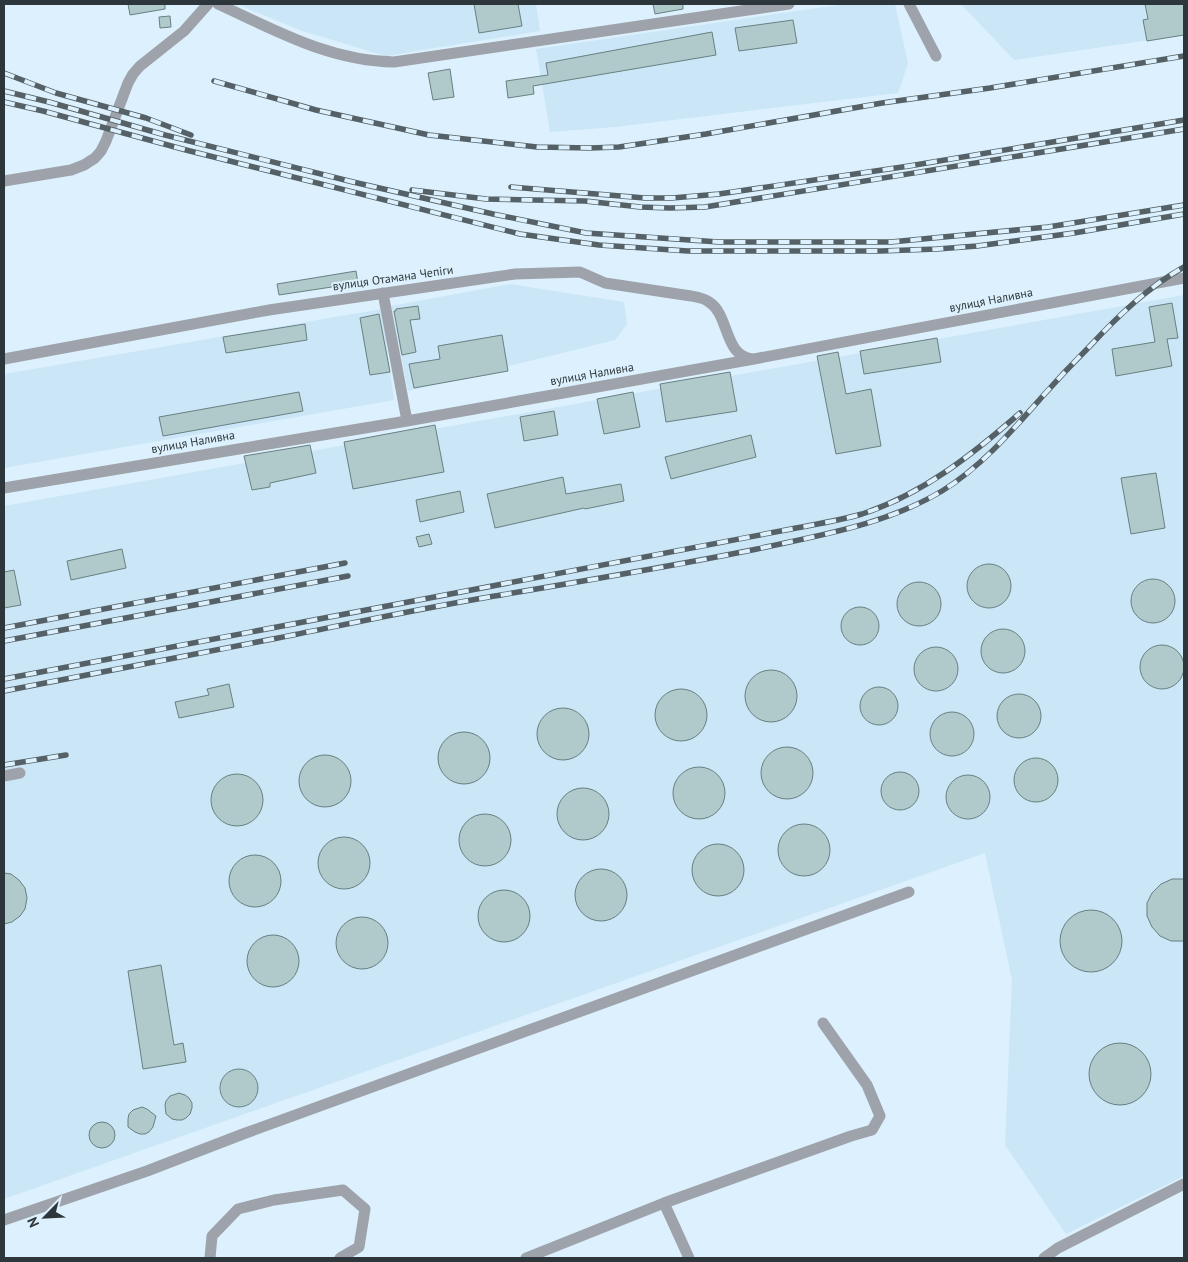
<svg xmlns="http://www.w3.org/2000/svg" width="1188" height="1262" font-family="'PT Sans',sans-serif">
<style>
.built{fill:#cae6f7}
.building{fill:#b0c9cb;stroke:#688082}
.lines{fill:none;stroke-linecap:round;stroke-linejoin:round}
.minor{stroke:#9ea2aa;stroke-width:11}
.rail-casing{stroke:#556166;stroke-width:5.5}
.rail{stroke:#dcf1fd;stroke-width:4;stroke-dasharray:11;stroke-linecap:butt}
.labels{text-anchor:middle;stroke-width:4;stroke-linejoin:round;paint-order:stroke}
.street-label{font-size:12px;fill:#2d363a;stroke:#dcf1fd}
</style>
<rect width="100%" height="100%" fill="#dcf1fd"/>
<path class="built" d="M237,4h299l4,27 -154,25 -84,-25z
M845,4h50l13,59 -10,30 -283,34 -65,5 -14,-83z
M961,4h223v31l-170,25z
M510,284l114,18 3,22 -12,16 -207,51 -17,-85z
M1184,295v881l-118,58 -61,-89 7,-165 -27,-127 -981,346v-693z
M382,309l12,91 -390,68v-94z"/>
<path class="building" d="M128,4h37v5l-35,6z
M474,4h44l4,22 -43,7z
M653,4h30v5l-28,5z
M1145,4h39v31l-37,6 -4,-21 5,-1z
M170,16l1,11 -11,1 -1,-11z
M793,20l4,23 -58,8 -4,-23z
M712,32l4,23 -183,31 1,8 -26,4 -2,-17 42,-6 -2,-12z
M450,69l4,28 -21,3 -5,-27z
M356,271l2,12 -79,12 -2,-11z
M1172,303l6,35 -11,1 5,27 -56,10 -4,-27 43,-7 -6,-35z
M418,306l2,13 -10,1 6,32 -14,3 -8,-44h2v-2z
M379,314l11,58 -20,3 -10,-57z
M305,324l2,16 -81,13 -3,-16z
M502,335l6,36 -94,17 -5,-24 31,-5 -2,-13z
M937,338l4,24 -77,12 -4,-23z
M838,352l8,42 25,-5 10,57 -45,8 -19,-98z
M730,372l7,39 -71,11 -6,-38z
M299,392l4,19 -140,25 -4,-19z
M633,392l7,35 -36,7 -7,-35z
M554,411l4,24 -34,6 -4,-24z
M435,425l9,47 -91,17 -9,-47z
M751,435l5,22 -85,22 -6,-22z
M310,445l6,28 -46,10v4l-18,3 -8,-34z
M1156,473l9,55 -34,6 -10,-56z
M563,477l3,17 55,-10 3,17 -39,8 -1,-1 -89,20 -8,-34z
M460,491l4,21 -44,10 -4,-22z
M429,534l3,10 -13,3 -3,-10z
M122,549l4,19 -55,12 -4,-19z
M967 586a22 22 0 1 1 44 0a22 22 0 1 1-44 0Z
M14,570l7,35 -17,3v-36z
M1131 601a22 22 0 1 1 44 0a22 22 0 1 1-44 0Z
M897 604a22 22 0 1 1 44 0a22 22 0 1 1-44 0Z
M841 626a19 19 0 1 1 38 0a19 19 0 1 1-38 0Z
M981 651a22 22 0 1 1 44 0a22 22 0 1 1-44 0Z
M1140 667a22 22 0 1 1 44 0a22 22 0 1 1-44 0Z
M914 669a22 22 0 1 1 44 0a22 22 0 1 1-44 0Z
M745 696a26 26 0 1 1 52 0a26 26 0 1 1-52 0Z
M229,684l5,23 -55,11 -4,-16 34,-7 -2,-6z
M860 706a19 19 0 1 1 38 0a19 19 0 1 1-38 0Z
M655 715a26 26 0 1 1 52 0a26 26 0 1 1-52 0Z
M997 716a22 22 0 1 1 44 0a22 22 0 1 1-44 0Z
M537 734a26 26 0 1 1 52 0a26 26 0 1 1-52 0Z
M930 734a22 22 0 1 1 44 0a22 22 0 1 1-44 0Z
M438 758a26 26 0 1 1 52 0a26 26 0 1 1-52 0Z
M761 773a26 26 0 1 1 52 0a26 26 0 1 1-52 0Z
M299 781a26 26 0 1 1 52 0a26 26 0 1 1-52 0Z
M1014 780a22 22 0 1 1 44 0a22 22 0 1 1-44 0Z
M673 793a26 26 0 1 1 52 0a26 26 0 1 1-52 0Z
M881 791a19 19 0 1 1 38 0a19 19 0 1 1-38 0Z
M211 800a26 26 0 1 1 52 0a26 26 0 1 1-52 0Z
M946 797a22 22 0 1 1 44 0a22 22 0 1 1-44 0Z
M557 814a26 26 0 1 1 52 0a26 26 0 1 1-52 0Z
M459 840a26 26 0 1 1 52 0a26 26 0 1 1-52 0Z
M778 850a26 26 0 1 1 52 0a26 26 0 1 1-52 0Z
M318 863a26 26 0 1 1 52 0a26 26 0 1 1-52 0Z
M692 870a26 26 0 1 1 52 0a26 26 0 1 1-52 0Z
M229 881a26 26 0 1 1 52 0a26 26 0 1 1-52 0Z
M575 895a26 26 0 1 1 52 0a26 26 0 1 1-52 0Z
M4,873l7,1 8,6 6,8 2,10 -2,11 -5,7 -8,6 -8,2z
M1172,879h12v62h-13l-11,-5 -8,-9 -5,-11v-13l5,-10 9,-9z
M478 916a26 26 0 1 1 52 0a26 26 0 1 1-52 0Z
M1060 941a31 31 0 1 1 62 0a31 31 0 1 1-62 0Z
M336 943a26 26 0 1 1 52 0a26 26 0 1 1-52 0Z
M247 961a26 26 0 1 1 52 0a26 26 0 1 1-52 0Z
M161,965l13,80 9,-2 3,19 -43,7 -15,-98z
M1089 1074a31 31 0 1 1 62 0a31 31 0 1 1-62 0Z
M220 1088a19 19 0 1 1 38 0a19 19 0 1 1-38 0Z
M179,1093l6,2 4,3 3,5v5l-2,6 -4,4 -4,2h-5l-5,-1 -6,-5 -1,-9 1,-4 4,-5z
M142,1107l5,2 9,7 -3,11 -4,5 -4,2h-5l-5,-2 -7,-5v-8l1,-5 4,-4z
M89 1135a13 13 0 1 1 26 0a13 13 0 1 1-26 0Z"/>
<g class="lines">
<path class="minor" d="M218,4c57,26 111,57 176,58l395,-58
M909,4l27,52
M4,181l67,-11 13,-5 11,-7 6,-7 5,-10 22,-58 5,-9 7,-8 44,-35 24,-27
M383,293l24,128
M4,359l265,-49 246,-36 65,-2 25,11 86,13c6,1 13,2 18,6 21,13 14,54 44,57
M4,488l403,-67 347,-62 430,-81
M4,776l16,-3
M664,1203l187,-67 21,-6 8,-14 -13,-31 -44,-62
M4,1220l143,-49 96,-37 666,-242
M210,1258l2,-22 26,-27 36,-9 69,-10 22,19 -6,38 -19,11
M526,1258l138,-55 25,55
M1044,1258l14,-10 126,-64"/>
<g class="rail-casing">
<path id="rail" d="M4,73l52,20 90,25 45,17
M214,81l102,29 113,25 108,12 53,1 29,-1 87,-13 176,-31 108,-15 194,-32
M4,91l45,11 116,33 188,47 140,32 93,19 133,9h172l157,-15 136,-22
M4,102l39,9 143,39 334,84 79,11 89,6h193l56,-2 40,-3 97,-13 110,-19
M511,187l134,11h27l47,-4 190,-28 275,-46
M412,190l74,9 99,2 55,6 30,1 35,-1 479,-78
M4,628l341,-65
M4,641l344,-65
M4,679l782,-149c25,-5 52,-9 76,-16 61,-20 111,-60 158,-101
M4,691c91,-18 183,-35 274,-53 70,-14 140,-29 211,-41 89,-15 179,-30 268,-48 63,-14 128,-24 185,-58 39,-24 69,-59 99,-93 16,-18 32,-35 49,-52 28,-30 58,-59 94,-79
M4,765l62,-10"/>
</g>
<use href="#rail" class="rail"/>
</g>
<g class="labels">
<g class="street-label">
<text transform="translate(393 278) rotate(-8)" y="4">вулиця Отамана Чепіги</text>
<text transform="translate(991 300) rotate(-11)" y="4">вулиця Наливна</text>
<text transform="translate(592 374) rotate(-10)" y="4">вулиця Наливна</text>
<text transform="translate(193 442) rotate(-10)" y="4">вулиця Наливна</text>
</g>
</g>
<rect width="1188" height="1262" fill="none" stroke="#2d363a" stroke-width="10"/>
<g transform="translate(45 1217) rotate(246)" stroke="#dcf1fd" stroke-width="4" paint-order="stroke">
<path d="M0-4L9 19L0 12L-9 19Z" fill="#2d363a"/>
<text y="-8" font-size="14" font-weight="bold" text-anchor="middle" fill="#2d363a">N</text>
</g>
</svg>
